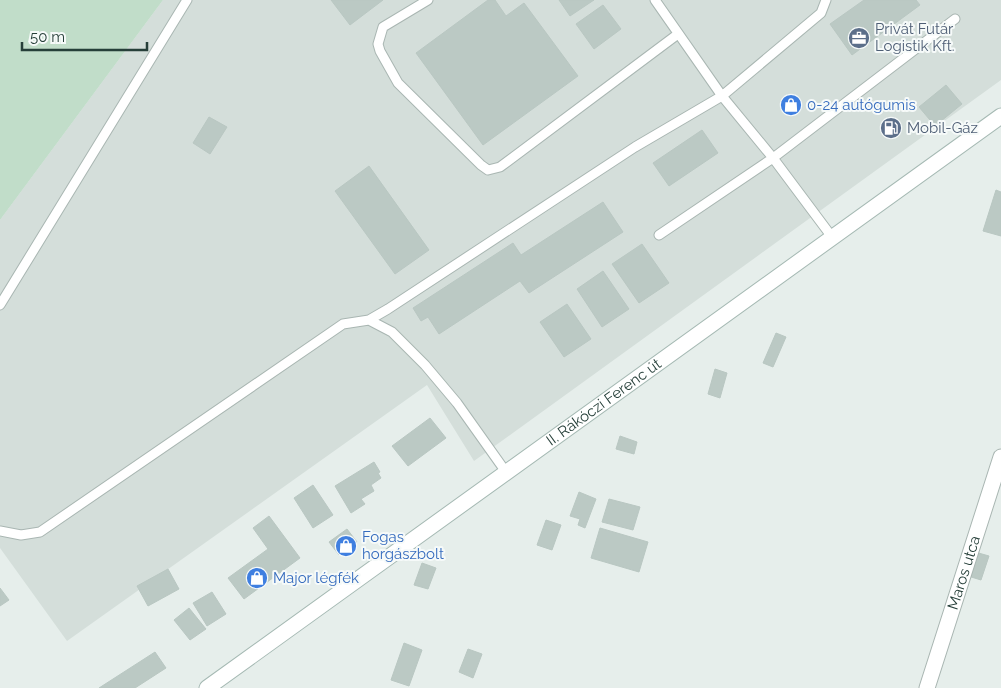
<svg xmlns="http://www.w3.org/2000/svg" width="1001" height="688" font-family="Raleway,sans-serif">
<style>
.built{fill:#d4deda}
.green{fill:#c1ddc9}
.building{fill:#bbc9c4;stroke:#b9c7c2}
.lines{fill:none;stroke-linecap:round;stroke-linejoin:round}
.service-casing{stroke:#a9b6b2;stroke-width:11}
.minor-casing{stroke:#a9b6b2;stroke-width:17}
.secondary-casing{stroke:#a5b9b3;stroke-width:17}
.service{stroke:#fff;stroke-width:9}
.minor{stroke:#fff;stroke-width:15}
.secondary{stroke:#fff;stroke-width:15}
.labels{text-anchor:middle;stroke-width:4;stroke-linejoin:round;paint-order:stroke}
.service-label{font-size:15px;fill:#4e5e75;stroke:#f6faf9;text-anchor:start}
.shop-label{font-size:15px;fill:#366cbe;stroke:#f6faf9;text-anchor:start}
.street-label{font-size:15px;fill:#263f39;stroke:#f6faf9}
</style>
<rect width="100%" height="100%" fill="#e6eeeb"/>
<path class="built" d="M163,0h838v80l-527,381 -47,-76 -360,256 -67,-93v-328z"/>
<path class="green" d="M0,0h163l-163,220z"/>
<path class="building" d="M331,0h52l-33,25z
M488,0h7l11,16 18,-13 54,73 -95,69 -67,-92z
M559,0h35l-24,16z
M864,0h52l4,5 -68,50 -22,-31z
M603,5l18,24 -27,20 -18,-25z
M946,85l16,19 -27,22 -16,-19z
M209,117l18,10 -17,27 -17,-11z
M702,130l16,23 -49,33 -16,-23z
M369,166l60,84 -34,24 -60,-83z
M996,190l5,2v44l-18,-5z
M603,202l20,30 -94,61 -9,-12 -81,53 -11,-17 -7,4 -8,-13 100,-65 8,12z
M642,244l27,39 -30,20 -27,-39z
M603,271l26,38 -27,18 -25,-38z
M567,304l24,35 -27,18 -24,-35z
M776,333l10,4 -13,30 -10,-4z
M715,369l12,4 -7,25 -12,-4z
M430,418l16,20 -38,28 -16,-20z
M620,436l17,6 -3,12 -18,-5z
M374,462l6,10 -2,1 3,5 -10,7 3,6 -13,8 4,5 -14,9 -16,-27z
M313,485l20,30 -20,13 -19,-30z
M579,492l17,7 -11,29 -7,-3 2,-6 -10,-3z
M609,499l31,8 -7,23 -31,-8z
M269,516l31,42 -56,41 -16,-21 40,-29 -15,-21z
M546,520l15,5 -9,25 -15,-5z
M600,528l48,14 -9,30 -48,-14z
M347,529l10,13 -5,3 1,1 -9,7 -1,-2 -4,4 -10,-13z
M975,552l14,4 -8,24 -13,-4z
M422,563l14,5 -8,21 -14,-4z
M168,569l11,20 -31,17 -11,-20z
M0,588l9,12 -9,6z
M212,592l14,22 -19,12 -14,-23z
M189,608l17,21 -16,11 -16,-20z
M404,643l18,7 -13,36 -18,-6z
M468,649l14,5 -9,24 -14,-6z
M155,652l11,16 -31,20h-36z"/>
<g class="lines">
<g class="service-casing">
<path id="service" d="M428,0l-45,27 -5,17 2,7 18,32 83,82 7,5 12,-3 178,-133
M655,0l67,96 51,62 59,79
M659,235l114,-77 182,-139
M0,305l187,-305
M369,320l19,-11 247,-162 87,-51 99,-83 5,-13
M0,531l21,4 19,-3 303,-208 26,-4 23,12 33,33 32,38 49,69"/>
</g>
<g class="minor-casing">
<g id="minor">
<path id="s1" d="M927,688l74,-231"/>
</g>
</g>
<g class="secondary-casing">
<g id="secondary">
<path id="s2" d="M207,688l794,-572"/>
</g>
</g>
<use href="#service" class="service"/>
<use href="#minor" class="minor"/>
<use href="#secondary" class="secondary"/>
</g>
<defs>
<g id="office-disc" transform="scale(1.125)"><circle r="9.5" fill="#5c6f8a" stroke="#f6faf9"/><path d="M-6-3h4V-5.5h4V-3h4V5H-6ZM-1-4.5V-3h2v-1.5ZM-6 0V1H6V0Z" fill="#fff"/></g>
<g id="shop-disc" transform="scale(1.125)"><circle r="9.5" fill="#3f7fe0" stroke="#f6faf9"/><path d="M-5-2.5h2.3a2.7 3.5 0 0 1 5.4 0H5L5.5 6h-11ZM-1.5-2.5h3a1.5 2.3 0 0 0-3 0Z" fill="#fff"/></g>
<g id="fuel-disc" transform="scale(1.125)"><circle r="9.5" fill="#5c6f8a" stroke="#f6faf9"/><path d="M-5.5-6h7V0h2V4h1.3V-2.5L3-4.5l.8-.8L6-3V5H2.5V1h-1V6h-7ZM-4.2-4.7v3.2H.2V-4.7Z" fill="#fff"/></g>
</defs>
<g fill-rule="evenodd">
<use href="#office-disc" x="859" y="38"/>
<use href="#shop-disc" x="791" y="105"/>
<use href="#fuel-disc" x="891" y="128"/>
<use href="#shop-disc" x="346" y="546"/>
<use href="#shop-disc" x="257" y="578"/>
</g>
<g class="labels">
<g class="service-label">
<text x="875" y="34">Privát Futár<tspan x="875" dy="17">Logistik Kft.</tspan></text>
<text x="907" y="133">Mobil-Gáz</text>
</g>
<g class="shop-label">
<text x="807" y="110">0-24 autógumis</text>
<text x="362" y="542">Fogas<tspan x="362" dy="17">horgászbolt</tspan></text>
<text x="273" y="583">Major légfék</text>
</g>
<g class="street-label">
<text dy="5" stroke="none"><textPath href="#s2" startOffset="489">II. Rákóczi Ferenc út</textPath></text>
<text dy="5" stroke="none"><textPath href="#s1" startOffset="121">Maros utca</textPath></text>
</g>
</g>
<path d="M22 42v8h125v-8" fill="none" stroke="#263f39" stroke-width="2.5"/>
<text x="30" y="42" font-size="15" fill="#263f39" stroke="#f6faf9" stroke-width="4" paint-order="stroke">50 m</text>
</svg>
